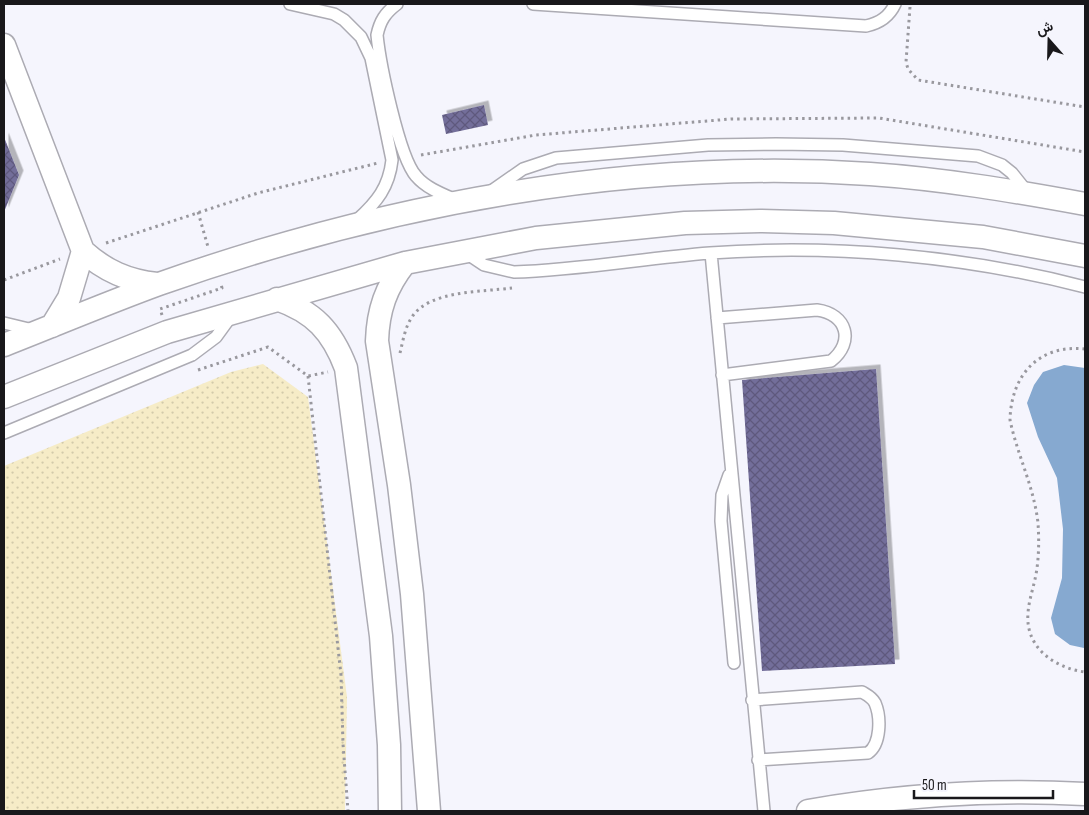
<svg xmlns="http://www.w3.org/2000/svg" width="1089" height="815" font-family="'Sofia Sans Condensed',Vazirmatn,sans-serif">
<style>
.sand{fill:url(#sand-dots)}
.water{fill:#86a9d0}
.building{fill:url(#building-cross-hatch);filter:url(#shadow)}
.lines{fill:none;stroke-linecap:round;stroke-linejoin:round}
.service-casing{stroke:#acabb3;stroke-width:14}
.minor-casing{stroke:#acabb3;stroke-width:25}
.path{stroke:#99989e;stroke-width:3;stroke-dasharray:2.5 4;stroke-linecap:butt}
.service{stroke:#fff;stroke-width:11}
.minor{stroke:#fff;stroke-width:22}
</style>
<defs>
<pattern id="sand-dots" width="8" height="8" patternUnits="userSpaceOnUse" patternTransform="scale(1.25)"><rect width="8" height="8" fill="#f6ecc7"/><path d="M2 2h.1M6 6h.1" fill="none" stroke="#d2caaa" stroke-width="1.8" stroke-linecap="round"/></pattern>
<pattern id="building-cross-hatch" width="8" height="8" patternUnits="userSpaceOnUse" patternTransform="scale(1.25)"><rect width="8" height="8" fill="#736e9a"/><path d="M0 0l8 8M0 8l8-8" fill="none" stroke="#5e597d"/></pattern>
<filter id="shadow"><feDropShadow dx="4.5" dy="-4.5" stdDeviation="0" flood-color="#0004"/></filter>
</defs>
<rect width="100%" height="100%" fill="#f5f5fd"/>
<path class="sand" d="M263,364l45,33 39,300 -2,114h-341v-345l227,-94z"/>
<path class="water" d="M1064,365l21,3 -1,280 -14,-3 -15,-11 -4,-16 11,-40 1,-49 -6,-51 -19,-41 -11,-34 7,-18 9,-13z"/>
<path class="building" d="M484,105l4,20 -42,9 -4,-19z
M4,137l15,38 -15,37z
M876,369l19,295 -133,7 -20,-291z"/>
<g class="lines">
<g class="service-casing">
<path id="service" d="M290,4l44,10 10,6 17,17 10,21 21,102c-3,27 -15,42 -35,60
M397,4c-12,9 -17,17 -20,31 3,29 22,122 39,141 10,12 26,18 40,24
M533,4l333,22c14,-3 23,-9 29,-22
M490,192l33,-23 33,-11 152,-13 68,-1 67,1 135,11 24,9 10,8 16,20
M466,253l18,12 30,7c66,-2 131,-14 196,-19 124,-9 255,3 375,34
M711,253l53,558
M717,318l100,-8c30,4 38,32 14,51l-109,14
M4,323l29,7
M4,433l188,-78 24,-18 16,-22
M729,475l-7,20 -1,26 13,142
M752,700l110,-8c5,3 10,5 13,11 6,14 6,41 -7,50l-110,7"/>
</g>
<g class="minor-casing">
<path id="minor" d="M4,45l79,206c22,20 45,30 74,33
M405,263c-19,24 -27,47 -28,78l22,144 13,109 17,217
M277,299c37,13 55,32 69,69l35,268 8,109 1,66
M52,326l17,-28 14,-47
M4,345c51,-20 103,-42 155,-61 227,-80 471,-126 711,-110 73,5 144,17 215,30
M4,397l163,-65 238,-69 131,-25 149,-15 75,-2 74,2 149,14 102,19
M808,811c92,-16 184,-22 277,-17"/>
</g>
<path class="path" d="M910,7l-4,55 2,7 10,11 167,27
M421,155l115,-20 195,-16 148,-1 206,34
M198,212l10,35
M106,243l152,-50 120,-30
M4,280l56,-21
M162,315l-2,-6 62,-21 -1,-4
M1085,349c-46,-5 -74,26 -75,71 7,34 24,67 28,103 1,15 1,30 -1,45 -2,16 -8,30 -9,45 -3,35 27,55 57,59
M400,353c3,-12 5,-26 12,-36 17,-27 71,-25 100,-29
M198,370l70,-23 40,29 20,-4
M308,376l33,299 2,69 5,67"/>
<use href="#service" class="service"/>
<use href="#minor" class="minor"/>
</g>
<rect width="1089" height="815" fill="none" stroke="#19181b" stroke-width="10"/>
<g transform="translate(1049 40) rotate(340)" stroke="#f5f5fd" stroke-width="4" paint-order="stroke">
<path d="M0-4L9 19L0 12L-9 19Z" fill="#19181b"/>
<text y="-8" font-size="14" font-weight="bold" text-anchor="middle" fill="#19181b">ش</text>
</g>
<path d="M914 790v8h139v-8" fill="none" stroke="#19181b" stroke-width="2.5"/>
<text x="922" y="790" font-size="15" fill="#19181b" stroke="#f5f5fd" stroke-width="4" paint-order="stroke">50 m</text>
</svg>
